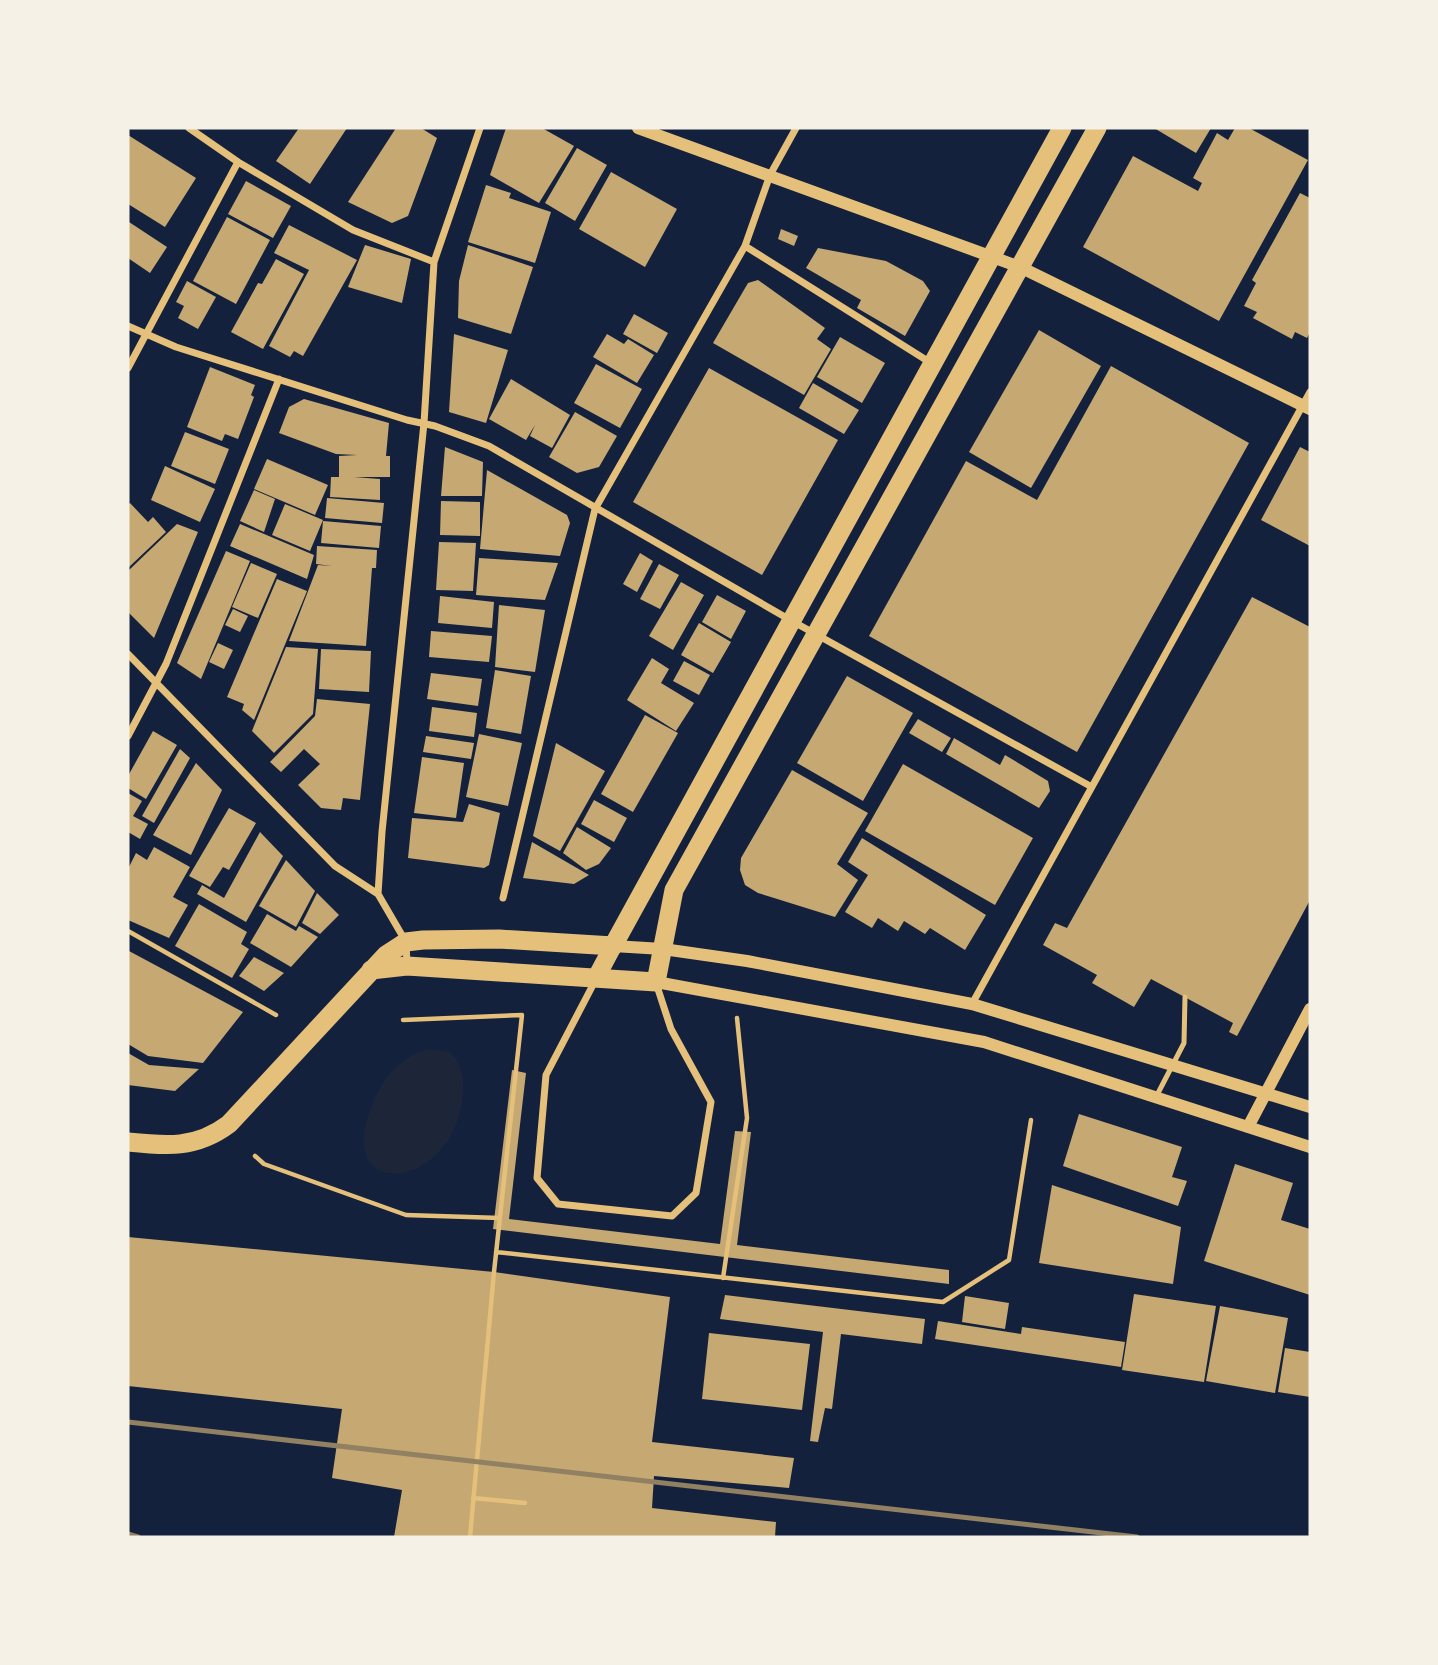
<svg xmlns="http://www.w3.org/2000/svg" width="1438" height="1665" font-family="'Space Grotesk',sans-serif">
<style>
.green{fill:#1d2539}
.building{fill:#c6a872}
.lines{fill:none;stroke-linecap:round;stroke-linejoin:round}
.path{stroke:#e5c07b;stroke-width:4.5}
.service{stroke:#e5c07b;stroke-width:5}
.minor{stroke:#e5c07b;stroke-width:7}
.tertiary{stroke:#e5c07b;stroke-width:12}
.primary{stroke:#e5c07b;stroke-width:18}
.trunk{stroke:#e5c07b;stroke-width:19}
.rail{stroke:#918062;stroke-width:5}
</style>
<rect width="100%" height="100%" fill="#14213d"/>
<path class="green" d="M428,1049l22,3c14,17 15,28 12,49 -13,91 -128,100 -91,7 11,-29 27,-50 57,-59z"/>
<path class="building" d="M299,128h48l-37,56 -34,-23z
M396,128h25l16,10 -29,78 -16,7 -44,-21z
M506,128h36l32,18 -35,57 -49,-28z
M1154,128h57l-15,25z
M1235,128h14l59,32 -89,161 -136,-74 50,-91 65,35 4,-8 -9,-5 24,-45 11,7z
M128,135l68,43 -31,49 -37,-23z
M577,148l30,17 -32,56 -30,-18z
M611,172l66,37 -32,58 -66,-38z
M246,181l45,25 -18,32 -45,-24z
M486,185l25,8 -2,5 42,14 -16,51 -67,-21z
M1300,193l10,5v134l-3,6 -12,-6 -3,7 -39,-21 4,-6 -13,-6 12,-23 -4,-3z
M227,217l43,23 -34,64 -43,-23z
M129,222l38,25 -17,26 -22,-15z
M289,225l68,35 -54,96 -9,-5 -4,6 -21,-11 40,-76 -35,-17z
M781,229l17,7 -4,10 -16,-7z
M365,245l46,14 -9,44 -54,-16z
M468,245l65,22 -22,67 -53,-16 1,-37z
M818,248l68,13 37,20 7,10 -25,45 -48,-28 4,-8 -55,-32z
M276,259l28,15 -41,75 -32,-17 27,-49 4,1z
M758,280l67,48 -8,11 14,10 -27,46 -91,-52 35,-60z
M187,281l29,16 -18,32 -20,-11 6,-12 -8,-4z
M634,314l34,19 -11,20 -34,-19z
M1039,330l62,36 -70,122 -62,-36z
M454,334l54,16 -22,73 -37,-11z
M607,334l17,10 4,-5 26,16 -17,28 -44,-26z
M840,337l45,26 -23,40 -45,-26z
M596,364l46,25 -22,39 -46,-25z
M1111,366l138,77 -172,309 -208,-116 97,-175 71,39z
M210,367l45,18 -4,10 3,2 -16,42 -13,-5 -3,7 -35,-14z
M709,368l129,72 -76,135 -129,-73z
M511,379l59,36 -18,33 -22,-12 5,-11 -9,15 -37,-21z
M813,383l46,27 -15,24 -45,-26z
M304,399l85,24 -3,33h4v21h-36l26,2v21l-50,-3 1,-20h8v-21l18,-1 -21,-1 -57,-21 10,-26z
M575,412l42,24 -18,31 -22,6 -28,-16z
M185,432l44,17 -14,35 -44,-18z
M445,447l38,15 -1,34h-41z
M1300,447l10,5v94l-49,-26z
M267,459l61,26 -13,30 -61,-26z
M165,466l50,23 -15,33 -49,-22z
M487,470l80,45 3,8 -10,33 -80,-7z
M254,490l21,9 -11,33 -24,-11z
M327,498l57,5 -2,20 -57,-5z
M441,501l39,1v34l-40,-1z
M130,503l18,19 5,-5 13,15 -38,36v-63z
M285,504l38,16 -13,31 -38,-16z
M323,521l58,5 -2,22 -58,-5z
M177,524l21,8 -44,106 -26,-26v-41z
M240,524l74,31 -7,24 -77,-33z
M439,542l37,1 -3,48 -37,-1z
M317,546l60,4 -1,18h-4l-6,78 -77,-5 29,-76 14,1 -16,-2z
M226,551l24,10 -49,118 -24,-16z
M640,553l13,8 -16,31 -14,-8z
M479,558l79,5 -13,37 -69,-5z
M251,563l26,11 -19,44 -26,-11z
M659,564l20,11 -19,34 -20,-10z
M277,579l30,12 -53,129 -12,-10 2,-6 -17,-7z
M681,582l23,13 -31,55 -24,-14z
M717,595l29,16 -15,28 -29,-17z
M440,596l54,6 -2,26 -54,-5z
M1252,597l58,30v273l-73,136 -8,-4 4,-9 -82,-44 -17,28 -42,-24 5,-8 -54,-30 12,-22 12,5z
M499,605l46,5 -10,62 -40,-5z
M233,609l15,7 -8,16 -15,-7z
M699,623l32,19 -18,31 -32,-18z
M431,631l61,5 -3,26 -60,-5z
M218,643l15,7 -9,19 -15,-7z
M286,647l32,2 -5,65 -39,39 -22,-22z
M321,649l50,2 -2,41 -50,-3z
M652,658l17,11 -8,14 33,20 -18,28 -49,-31z
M684,661l26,14 -11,20 -26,-14z
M495,670l36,6 -10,58 -35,-6z
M431,673l51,6 -4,27 -51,-7z
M847,676l66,37 -50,88 -66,-38z
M317,699l53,5 -10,96 -17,-2 -2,12 -20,-2 -23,-23 22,-21 -16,-15 -23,23 -11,-10 45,-46z
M432,707l45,6 -3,24 -45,-6z
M645,715l33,18 -45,79 -32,-18z
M918,719l33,19 -9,14 -33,-19z
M153,731l24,14 -31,54 -18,-11v-12z
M479,734l43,9 -14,63 -42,-9z
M426,736l48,7 -3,16 -48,-7z
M954,738l46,27 5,-10 43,26 2,10 -11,17 -93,-54z
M556,743l49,28 -45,80 -27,-15z
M180,749l10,9 -36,65 -12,-7z
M422,757l42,6 -8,55 -42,-5z
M196,763l26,27 -31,65 -38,-20z
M903,764l130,74 -38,67 -130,-74z
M792,770l76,43 -31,51 21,16 -23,37 -77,-24 -13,-8 -5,-15 1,-12z
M128,793l14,8 -9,15 15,8 -8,15 -12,-7z
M594,800l33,18 -13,24 -33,-18z
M469,804l31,9 -11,52 -5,3 -76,-10 4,-40 51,4z
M229,808l27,15 -27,47 -6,-3 -13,20 -21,-11z
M577,827l34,21 -12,16 -13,6 -23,-17z
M260,832l23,24 -37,66 -49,-28 5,-9 22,13z
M862,838l124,77 -21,35 -35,-22 -5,6 -21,-13 -6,10 -20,-13 -6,10 -27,-16 23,-37 -20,-13z
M532,842l57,33 -15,9 -51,-6z
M154,847l36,20 -17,30 15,8 -19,33 -41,-18v-51l8,-16 11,7z
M286,860l29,31 -19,36 -37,-21z
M317,893l22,22 -19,19 -18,-11z
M199,904l48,28 -6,12 8,5 -17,29 -57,-32z
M267,914l29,17 3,-5 19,11 -27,30 -41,-24z
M129,951l114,61 -40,51 -55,-7 -20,-12z
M254,957l30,16 -20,18 -25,-15z
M128,1053l21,12 50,4 -24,22 -47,-6z
M512,1070l14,3 -17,146 211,25 15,-113 16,1 -14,113 212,25v14l-456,-55z
M1079,1114l103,33 -10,30 15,4 -9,25 -115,-40z
M1235,1164l58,19 -12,37 29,9v66l-106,-34z
M1052,1185l129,42 -8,57 -134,-21z
M128,1237l366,35 176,25 -18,145 142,16 -5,30 -135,-12 -2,32 124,14 -1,15h-381l8,-47 -70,-12 10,-69 -214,-23z
M1134,1294l82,12 -12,76 -82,-12z
M725,1295l200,24 -3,25 -81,-10 -9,75 -7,-1 -7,34 -8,-1 13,-109 -103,-13z
M965,1296l44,7 -4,26 -43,-7z
M1220,1306l68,12 -13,75 -69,-12z
M938,1321l83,13 1,-7 103,15 -4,25 -186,-28z
M709,1333l101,11 -8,66 -100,-11z
M1285,1348l25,4v45l-32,-5z"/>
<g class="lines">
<path class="path" d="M128,931l148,84
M403,1020l119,-5 -28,257 -24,265
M255,1156l9,8 142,51 94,3
M496,1252l447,50 66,-42 22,-140
M723,1278l24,-160 -10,-100
M473,1498l52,5"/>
<path class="service" d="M1156,1097l28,-54 1,-46"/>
<path class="minor" d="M189,128l49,34 115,68 81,32
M745,246l186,117
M128,326l48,21 231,73 28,6 54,20 303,175 298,165
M128,368l110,-206
M128,654l207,212 43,28
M128,736l38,-72 113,-285
M503,898l92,-389 150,-263 25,-71 26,-47
M407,965l-1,-23 -28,-48 4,-62 42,-409 10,-161 46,-134
M595,981l-49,94 -9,103 21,26 114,12 24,-23 15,-91 -40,-73 -15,-46
M972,1004l338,-612"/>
<path class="tertiary" d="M638,128l382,139 290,142
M613,946l50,3 84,12 225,43 338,103
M656,982l328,60 326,105
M1248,1127l62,-118"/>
<path class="primary" d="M596,978l17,-32"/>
<path class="trunk" d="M371,970l36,-4 249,16 18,-92 423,-762
M128,1142c38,4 68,7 101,-18l157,-169 20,-13 17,-2 76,-1 114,7 449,-818"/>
<path class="rail" d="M128,1422l1009,115
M128,1534l10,3"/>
</g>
<rect width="1438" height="1665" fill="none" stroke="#f6f1e7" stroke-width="259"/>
</svg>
